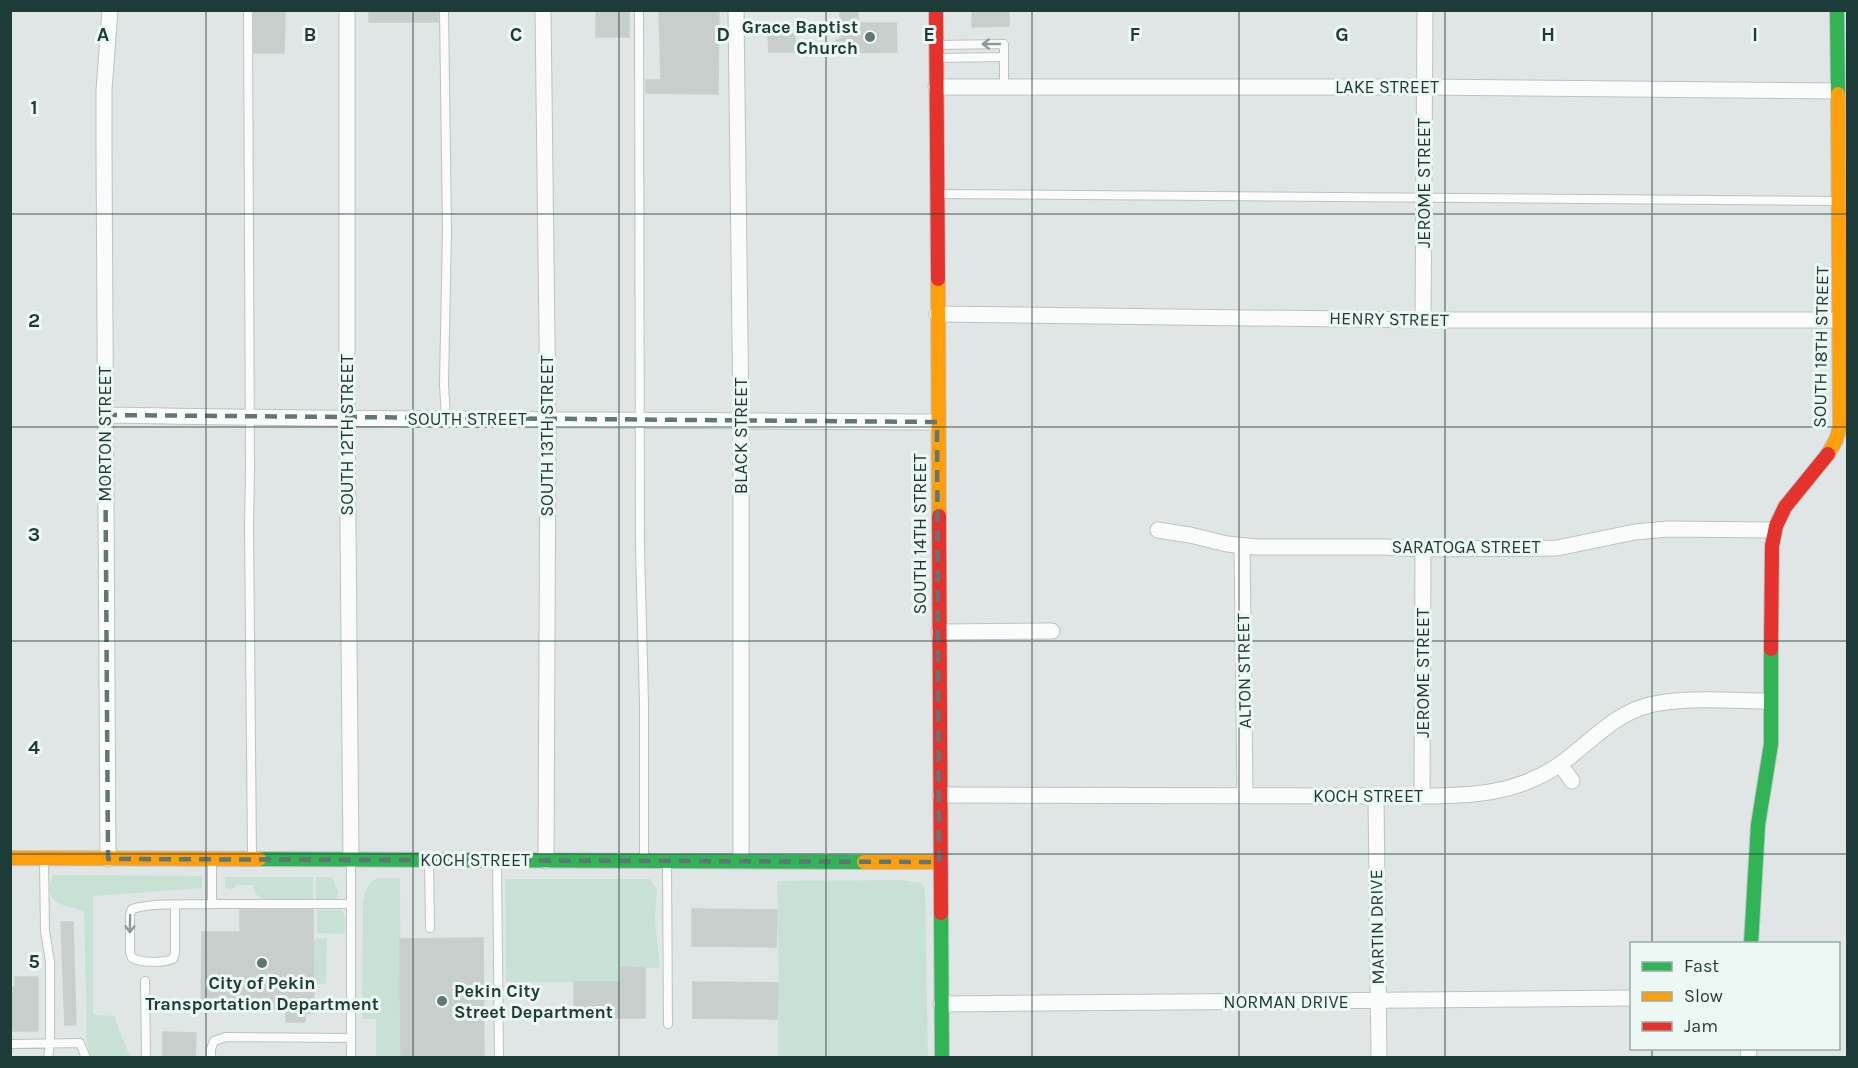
<svg xmlns="http://www.w3.org/2000/svg" width="1858" height="1068" font-family="Karla,sans-serif">
<style>
.green{fill:#c7e2d4}
.building{fill:#c7cecc;stroke:#c8cfce;stroke-width:1.5}
.lines{fill:none;stroke-linecap:round;stroke-linejoin:round}
.lane-casing{stroke:#bdc3c2;stroke-width:10}
.street-casing{stroke:#bdc3c2;stroke-width:17}
.fast-casing{stroke:#bbc4c3;stroke-width:16}
.slow-casing{stroke:#bbc4c3;stroke-width:16}
.jam-casing{stroke:#bbc4c3;stroke-width:16}
.lane{stroke:#fafbfb;stroke-width:8}
.street{stroke:#fafbfb;stroke-width:15}
.fast{stroke:#30b455;stroke-width:14}
.slow{stroke:#ff9f0a;stroke-width:14}
.jam{stroke:#e5322d;stroke-width:14}
.oneway{stroke:#8c9b9a}
.marked{fill:none;stroke:#617775;stroke-width:4.5;stroke-dasharray:12 8;stroke-linejoin:round}
.grid{fill:none;stroke:#1d3b38;stroke-width:1.5;stroke-opacity:0.55}
.poi-dot{fill:#617775;stroke:#edf7f3;stroke-width:2}
.labels{text-anchor:middle;stroke-width:6;stroke-linejoin:round;paint-order:stroke}
.poi-label{font-size:18px;font-weight:bold;fill:#1d3b38;stroke:#edf7f3;text-anchor:end}
.street-label{font-size:18px;fill:#1d3b38;stroke:#edf7f3}
.grid-label{font-size:20px;text-anchor:middle;font-weight:bold;fill:#1d3b38;stroke:#edf7f3;stroke-width:6;stroke-linejoin:round;paint-order:stroke}
</style>
<rect width="100%" height="100%" fill="#e0e6e5"/>
<path class="green" d="M53,875l149,1v12l-109,8v119l21,1 16,41h-40l-3,-15 -3,-131c-21,-6 -43,-7 -31,-36z
M225,877h88v24l-48,-1c-8,-2 -11,-8 -12,-15h-16l-5,4 -7,-1z
M316,877h16l7,15 -3,7 -20,2z
M379,878h21l1,179h-25v-38h-14l1,-117c2,-10 5,-21 16,-24z
M505,879h145l7,10 -2,31 5,48 -39,-1v15h-115z
M901,880l21,3 3,7 3,167h-150v-74l1,-1 -2,-101z
M317,910h25l3,6v18l-28,-1z
M317,938h10l-1,46h-13v-43z"/>
<path class="building" d="M254,10h31l-1,43h-30z
M369,10h69v12h-69z
M605,10h24v27h-33v-26z
M659,10h60l-1,84 -72,-1v-13h15z
M840,10h18v13h38l1,29 -61,1v-13h4z
M972,10h37v16l-37,1z
M768,34h27v18h-26z
M692,909l85,1 -1,37 -84,-1z
M240,910h73l1,103h-9v9h-19v-13h-85l1,-77h38z
M61,922h12l3,103h-11z
M483,938l1,120h-83l-1,-119z
M621,967l24,1v50h-71v-36h47z
M15,977h23v54h-28v-44h5z
M693,982l85,1 -1,36 -84,-1z
M163,1032l33,1 -1,25h-32z"/>
<g class="lines">
<g class="lane-casing">
<path id="lane" d="M248,10l2,460 -1,56 3,331
M444,10l3,220 -3,154 2,35
M639,10l1,538 4,155v156
M937,45l67,-1v43
M936,58l68,-1
M938,194l900,7
M44,860l1,71 5,31v82l-2,14
M212,860v44h139
M429,861l1,67
M497,861l2,197
M667,863l1,161
M175,905v48l-2,6c-11,4 -30,4 -41,-1l-2,-5v-38l2,-6c20,-7 57,-4 80,-5
M145,981l1,77
M10,1044l70,-1 6,15
M211,1058v-9l3,-8 12,-4 125,1
M351,1058v-197"/>
</g>
<g class="street-casing">
<path id="street" d="M347,10v409l4,440
M543,10l5,409 -2,442
M736,10l5,411v440
M936,87h488l413,4
M937,314l486,6h417
M1423,320l2,-310
M105,415c278,5 555,5 832,7
M1158,530l32,5 37,9 29,3h128l39,2 134,-1 78,-16 33,-3 106,1
M1242,546l3,249
M939,632l113,-1
M1560,764l12,17
M940,795l482,1c50,0 94,-2 137,-31 29,-20 52,-49 87,-59 34,-10 88,-5 124,-5
M1376,796l3,262
M1422,796l1,-247
M108,859l-4,-712v-57l6,-80
M941,1004l691,-6
M1748,1058l1,-10"/>
</g>
<g class="fast-casing">
<path id="fast" d="M1837,10l1,84
M259,859l605,3
M941,913l1,145
M1751,944l7,-119 13,-81v-95"/>
</g>
<g class="slow-casing">
<path id="slow" d="M938,279l1,237
M1828,454l8,-14 4,-13 -2,-333
M10,858l249,1
M864,862h75"/>
</g>
<g class="jam-casing">
<path id="jam" d="M936,10l2,269
M939,516l2,397
M1771,649l1,-103 4,-20 9,-19 43,-53"/>
</g>
<use href="#lane" class="lane"/>
<use href="#street" class="street"/>
<use href="#fast" class="fast"/>
<use href="#slow" class="slow"/>
<use href="#jam" class="jam"/>
</g>
<defs><path id="oneway-shaft" d="M-6 0H5M1.5-3L5.5 0L1.5 3" fill="none" stroke-width="1.6" stroke-linecap="round" stroke-linejoin="round" transform="scale(1.5)"/></defs>
<g class="oneway">
<use href="#oneway-shaft" transform="translate(991 44) rotate(180)"/>
<use href="#oneway-shaft" transform="translate(130 924) rotate(91)"/>
</g>
<path class="marked" d="M105,415l832,7 2,440 -831,-3z"/>
<path class="grid" d="M206,10v1048M413,10v1048M619,10v1048M826,10v1048M1032,10v1048M1239,10v1048M1445,10v1048M1652,10v934M10,214h1838M10,427h1838M10,641h1838M10,854h1838M1652,1048v10"/>
<g class="poi-dot">
<circle cx="870" cy="37" r="6"/>
<circle cx="262" cy="963" r="6"/>
<circle cx="442" cy="1001" r="6"/>
</g>
<g class="labels">
<g class="poi-label">
<text x="858" y="33">Grace Baptist<tspan x="858" dy="21">Church</tspan></text>
<text x="262" y="989" text-anchor="middle">City of Pekin<tspan x="262" dy="21">Transportation Department</tspan></text>
<text x="454" y="997" text-anchor="start">Pekin City<tspan x="454" dy="21">Street Department</tspan></text>
</g>
<g class="street-label">
<text x="1387" y="93">LAKE STREET</text>
<text transform="translate(1424 183) rotate(-90)" y="6">JEROME STREET</text>
<text transform="translate(1389 319) rotate(1)" y="6">HENRY STREET</text>
<text transform="translate(1821 347) rotate(-89)" y="6">SOUTH 18TH STREET</text>
<text x="467" y="425">SOUTH STREET</text>
<text transform="translate(105 434) rotate(-90)" y="6">MORTON STREET</text>
<text transform="translate(347 435) rotate(-90)" y="6">SOUTH 12TH STREET</text>
<text transform="translate(547 436) rotate(-90)" y="6">SOUTH 13TH STREET</text>
<text transform="translate(741 436) rotate(-90)" y="6">BLACK STREET</text>
<text transform="translate(920 534) rotate(-90)" y="6">SOUTH 14TH STREET</text>
<text x="1466" y="553">SARATOGA STREET</text>
<text transform="translate(1244 671) rotate(-91)" y="6">ALTON STREET</text>
<text transform="translate(1423 673) rotate(-90)" y="6">JEROME STREET</text>
<text x="1368" y="802">KOCH STREET</text>
<text x="475" y="866">KOCH STREET</text>
<text transform="translate(1377 927) rotate(-91)" y="6">MARTIN DRIVE</text>
<text x="1286" y="1008">NORMAN DRIVE</text>
</g>
</g>
<g class="grid-label">
<text x="103" y="41">A</text>
<text x="310" y="41">B</text>
<text x="516" y="41">C</text>
<text x="723" y="41">D</text>
<text x="929" y="41">E</text>
<text x="1135" y="41">F</text>
<text x="1342" y="41">G</text>
<text x="1548" y="41">H</text>
<text x="1755" y="41">I</text>
<text x="34" y="114">1</text>
<text x="34" y="327">2</text>
<text x="34" y="541">3</text>
<text x="34" y="754">4</text>
<text x="34" y="968">5</text>
</g>
<rect width="1858" height="1068" fill="none" stroke="#1d3b38" stroke-width="24"/>
<rect x="1630" y="942" width="210" height="108" fill="#edf7f3" stroke="#9aaca8" stroke-width="1.5"/>
<rect x="1642" y="962" width="30" height="9" fill="#30b455" stroke="#9aaca8" stroke-width="1.5"/>
<text x="1684" y="972" font-size="18" fill="#1d3b38">Fast</text>
<rect x="1642" y="992" width="30" height="9" fill="#ff9f0a" stroke="#9aaca8" stroke-width="1.5"/>
<text x="1684" y="1002" font-size="18" fill="#1d3b38">Slow</text>
<rect x="1642" y="1022" width="30" height="9" fill="#e5322d" stroke="#9aaca8" stroke-width="1.5"/>
<text x="1684" y="1032" font-size="18" fill="#1d3b38">Jam</text>
</svg>
